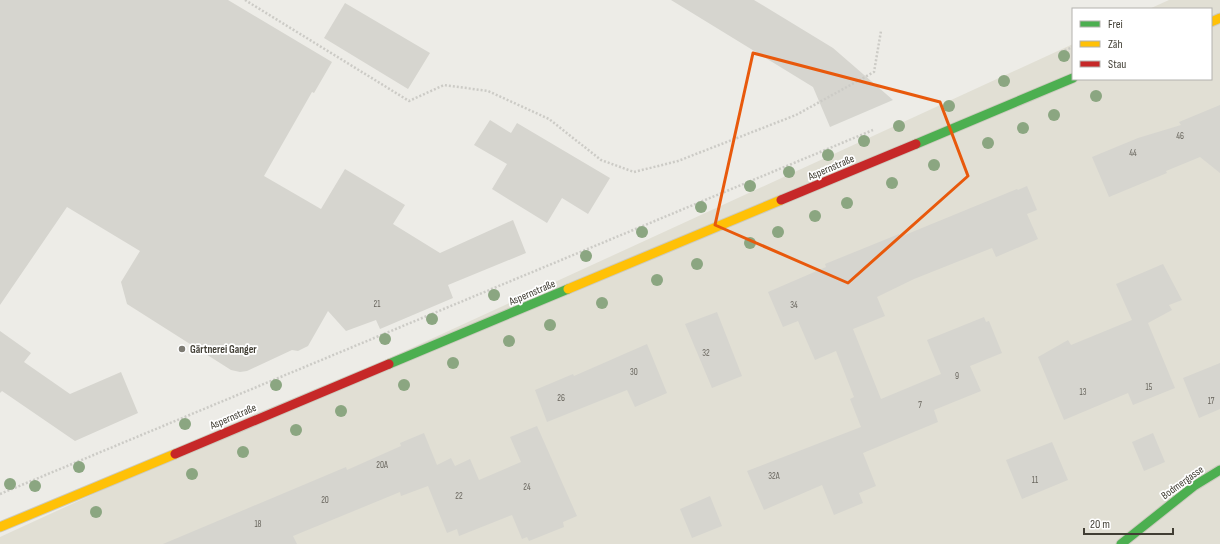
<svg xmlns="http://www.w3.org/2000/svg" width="1220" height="544" font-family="'Sofia Sans Condensed',sans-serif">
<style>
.residential{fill:#e1dfd4}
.building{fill:#d6d5cf}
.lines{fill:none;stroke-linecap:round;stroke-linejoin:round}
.fast-casing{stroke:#cccabe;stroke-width:11}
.slow-casing{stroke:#cccabe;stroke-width:11}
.jam-casing{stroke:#cccabe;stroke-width:11}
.path{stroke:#cccbc6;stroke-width:2.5;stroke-dasharray:2 2;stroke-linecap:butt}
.fast{stroke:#4caf50;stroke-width:9}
.slow{stroke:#ffc107;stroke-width:9}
.jam{stroke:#c62828;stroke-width:9}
.tree{fill:#8ba681}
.marked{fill:none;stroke:#e8590c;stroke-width:3;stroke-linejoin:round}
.poi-dot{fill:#7d7b73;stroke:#fff;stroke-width:1.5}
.labels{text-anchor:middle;stroke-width:3.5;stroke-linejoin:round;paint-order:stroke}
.number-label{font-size:9px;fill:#67645c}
.street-label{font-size:11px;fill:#413e34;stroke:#fff}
.poi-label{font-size:11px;font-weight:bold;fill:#413e34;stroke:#fff;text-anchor:start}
</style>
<rect width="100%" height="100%" fill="#edece7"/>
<path class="residential" d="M1169,0h51v544h-1220v-7l1073,-493v35h138v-70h-62z"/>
<path class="building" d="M0,0h228l104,62 -18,31 -2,-1 -48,84 57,33 24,-40 60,36 -12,19 47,29 73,-33 13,33 -78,32 5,13 -73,31 -4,-9 -30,11 -18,-20 -20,35 -10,5 -6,-1 -45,21 -7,1 -9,-2 -104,-66 -6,-22 19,-31 -73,-44 -67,98z
M671,0h83l79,48 60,52 -63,27 -17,-40z
M345,3l85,50 -22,36 -84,-51z
M1220,105v68l-20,-16 -34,14 1,2 -58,24 -17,-40 46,-19 43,-13 -2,-3z
M490,120l21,13 6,-10 93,55 -22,36 -26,-16 -15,25 -55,-34 15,-25 -33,-19z
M1027,186l10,24 -10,4 11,25 -42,18 -4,-9 -78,31 -37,18 8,19 -32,13 28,70 60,-25 -14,-34 57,-23 2,5 3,-1 13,32 -32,13 11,25 -47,19 4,12 -75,31 13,33 -17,7 4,10 -29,12 -12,-30 -58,25 -17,-39 114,-44 -11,-28 4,-2 -18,-46 -21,9 -17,-39 -15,6 -15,-35 58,-25 -1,-3 74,-30 1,3 117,-48 1,1z
M1163,264l19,36 -13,5 3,5 -24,13 27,65 -42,17 -5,-12 -64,27 -26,-63 30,-17 3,5 61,-25 -16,-36z
M717,312l25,64 -30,12 -27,-64z
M0,331l31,22 -7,9 46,32 51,-22 17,41 -63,28 -73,-50 -2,2z
M647,344l20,49 -32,14 -8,-17 -80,32 -12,-32 38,-16 1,2z
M1220,363v46l-21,9 -16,-40z
M537,426l40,90 -14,6 1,5 -35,14 -2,-4 -5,2 -10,-24 -53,21 -2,-7 -10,4 -19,-47 -27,10 -1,-4 -107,44 4,8h-134l183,-77 1,3 54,-24 -1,-3 24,-10 13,32 14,-7 4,8 15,-7 9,21 42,-18 -11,-25z
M1153,433l12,29 -21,9 -12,-29z
M1052,442l16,38 -46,19 -16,-39z
M710,496l12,30 -30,12 -12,-29z"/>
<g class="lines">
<g class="fast-casing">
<path id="fast" d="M916,144l157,-66
M389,364l179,-75
M1121,544l73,-58 26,-16"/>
</g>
<g class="slow-casing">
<path id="slow" d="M1211,22l9,-4
M568,289l213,-89
M0,527l175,-73"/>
</g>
<g class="jam-casing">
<path id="jam" d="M781,200l135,-56
M175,454l214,-90"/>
</g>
<path class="path" d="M245,0l164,101 35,-16 44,6 61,28 52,41 33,12 44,-11 118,-46 78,-43 7,-41
M1061,52l12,-5
M0,494l873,-364"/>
<use href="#fast" class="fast"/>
<use href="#slow" class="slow"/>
<use href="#jam" class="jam"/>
</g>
<g class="tree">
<circle cx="1064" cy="56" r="6"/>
<circle cx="1004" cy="81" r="6"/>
<circle cx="1096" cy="96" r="6"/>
<circle cx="949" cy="106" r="6"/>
<circle cx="1054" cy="115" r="6"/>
<circle cx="899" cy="126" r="6"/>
<circle cx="1023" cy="128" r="6"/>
<circle cx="864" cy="141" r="6"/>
<circle cx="988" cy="143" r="6"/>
<circle cx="828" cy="155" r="6"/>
<circle cx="934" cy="165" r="6"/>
<circle cx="789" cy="172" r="6"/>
<circle cx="892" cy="183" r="6"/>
<circle cx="750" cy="186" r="6"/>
<circle cx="847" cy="203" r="6"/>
<circle cx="701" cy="207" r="6"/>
<circle cx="815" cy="216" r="6"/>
<circle cx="642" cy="232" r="6"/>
<circle cx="778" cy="232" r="6"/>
<circle cx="750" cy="243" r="6"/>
<circle cx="586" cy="256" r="6"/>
<circle cx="697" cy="264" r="6"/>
<circle cx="657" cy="280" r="6"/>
<circle cx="494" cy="295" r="6"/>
<circle cx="602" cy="303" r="6"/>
<circle cx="432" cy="319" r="6"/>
<circle cx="550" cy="325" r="6"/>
<circle cx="385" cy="339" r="6"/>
<circle cx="509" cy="341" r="6"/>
<circle cx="453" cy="363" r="6"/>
<circle cx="276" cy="385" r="6"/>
<circle cx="404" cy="385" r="6"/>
<circle cx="341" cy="411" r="6"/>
<circle cx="185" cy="424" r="6"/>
<circle cx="296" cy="430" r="6"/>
<circle cx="243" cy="452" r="6"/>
<circle cx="79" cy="467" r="6"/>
<circle cx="192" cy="474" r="6"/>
<circle cx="10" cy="484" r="6"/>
<circle cx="35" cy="486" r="6"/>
<circle cx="96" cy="512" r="6"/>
</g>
<path class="marked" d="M753,53l187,49 28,74 -120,107 -133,-58z"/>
<circle class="poi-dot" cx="182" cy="349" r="4"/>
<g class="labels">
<g class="number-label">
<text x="1180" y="139">46</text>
<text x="1133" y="156">44</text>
<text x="377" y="307">21</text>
<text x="794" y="308">34</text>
<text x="706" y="356">32</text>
<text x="634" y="375">30</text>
<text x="957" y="379">9</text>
<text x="1149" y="390">15</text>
<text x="1083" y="395">13</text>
<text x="561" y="401">26</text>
<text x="1211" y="404">17</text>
<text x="920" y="408">7</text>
<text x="382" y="468">20A</text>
<text x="774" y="479">32A</text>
<text x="1035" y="483">11</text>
<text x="527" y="490">24</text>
<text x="459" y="499">22</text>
<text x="325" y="503">20</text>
<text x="258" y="527">18</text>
</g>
<g class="street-label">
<text transform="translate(831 167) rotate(-23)" y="4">Aspernstraße</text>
<text transform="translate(532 292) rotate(-23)" y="4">Aspernstraße</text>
<text transform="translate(233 416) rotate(-23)" y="4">Aspernstraße</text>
<text transform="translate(1182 482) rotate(-36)" y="4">Bodmergasse</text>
</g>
<g class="poi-label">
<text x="190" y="353">Gärtnerei Ganger</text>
</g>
</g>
<rect x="1072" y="8" width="140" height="72" fill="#ffffff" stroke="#b3b2ae"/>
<rect x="1080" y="21" width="20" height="6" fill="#4caf50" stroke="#b3b2ae"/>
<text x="1108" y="28" font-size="12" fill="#413e34">Frei</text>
<rect x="1080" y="41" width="20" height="6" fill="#ffc107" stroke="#b3b2ae"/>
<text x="1108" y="48" font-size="12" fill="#413e34">Zäh</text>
<rect x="1080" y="61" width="20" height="6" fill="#c62828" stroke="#b3b2ae"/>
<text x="1108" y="68" font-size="12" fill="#413e34">Stau</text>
<path d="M1084 528v6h89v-6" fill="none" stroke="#413e34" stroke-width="2"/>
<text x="1090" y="528" font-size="12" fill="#413e34" stroke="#ffffff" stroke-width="3" paint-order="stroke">20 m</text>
</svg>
